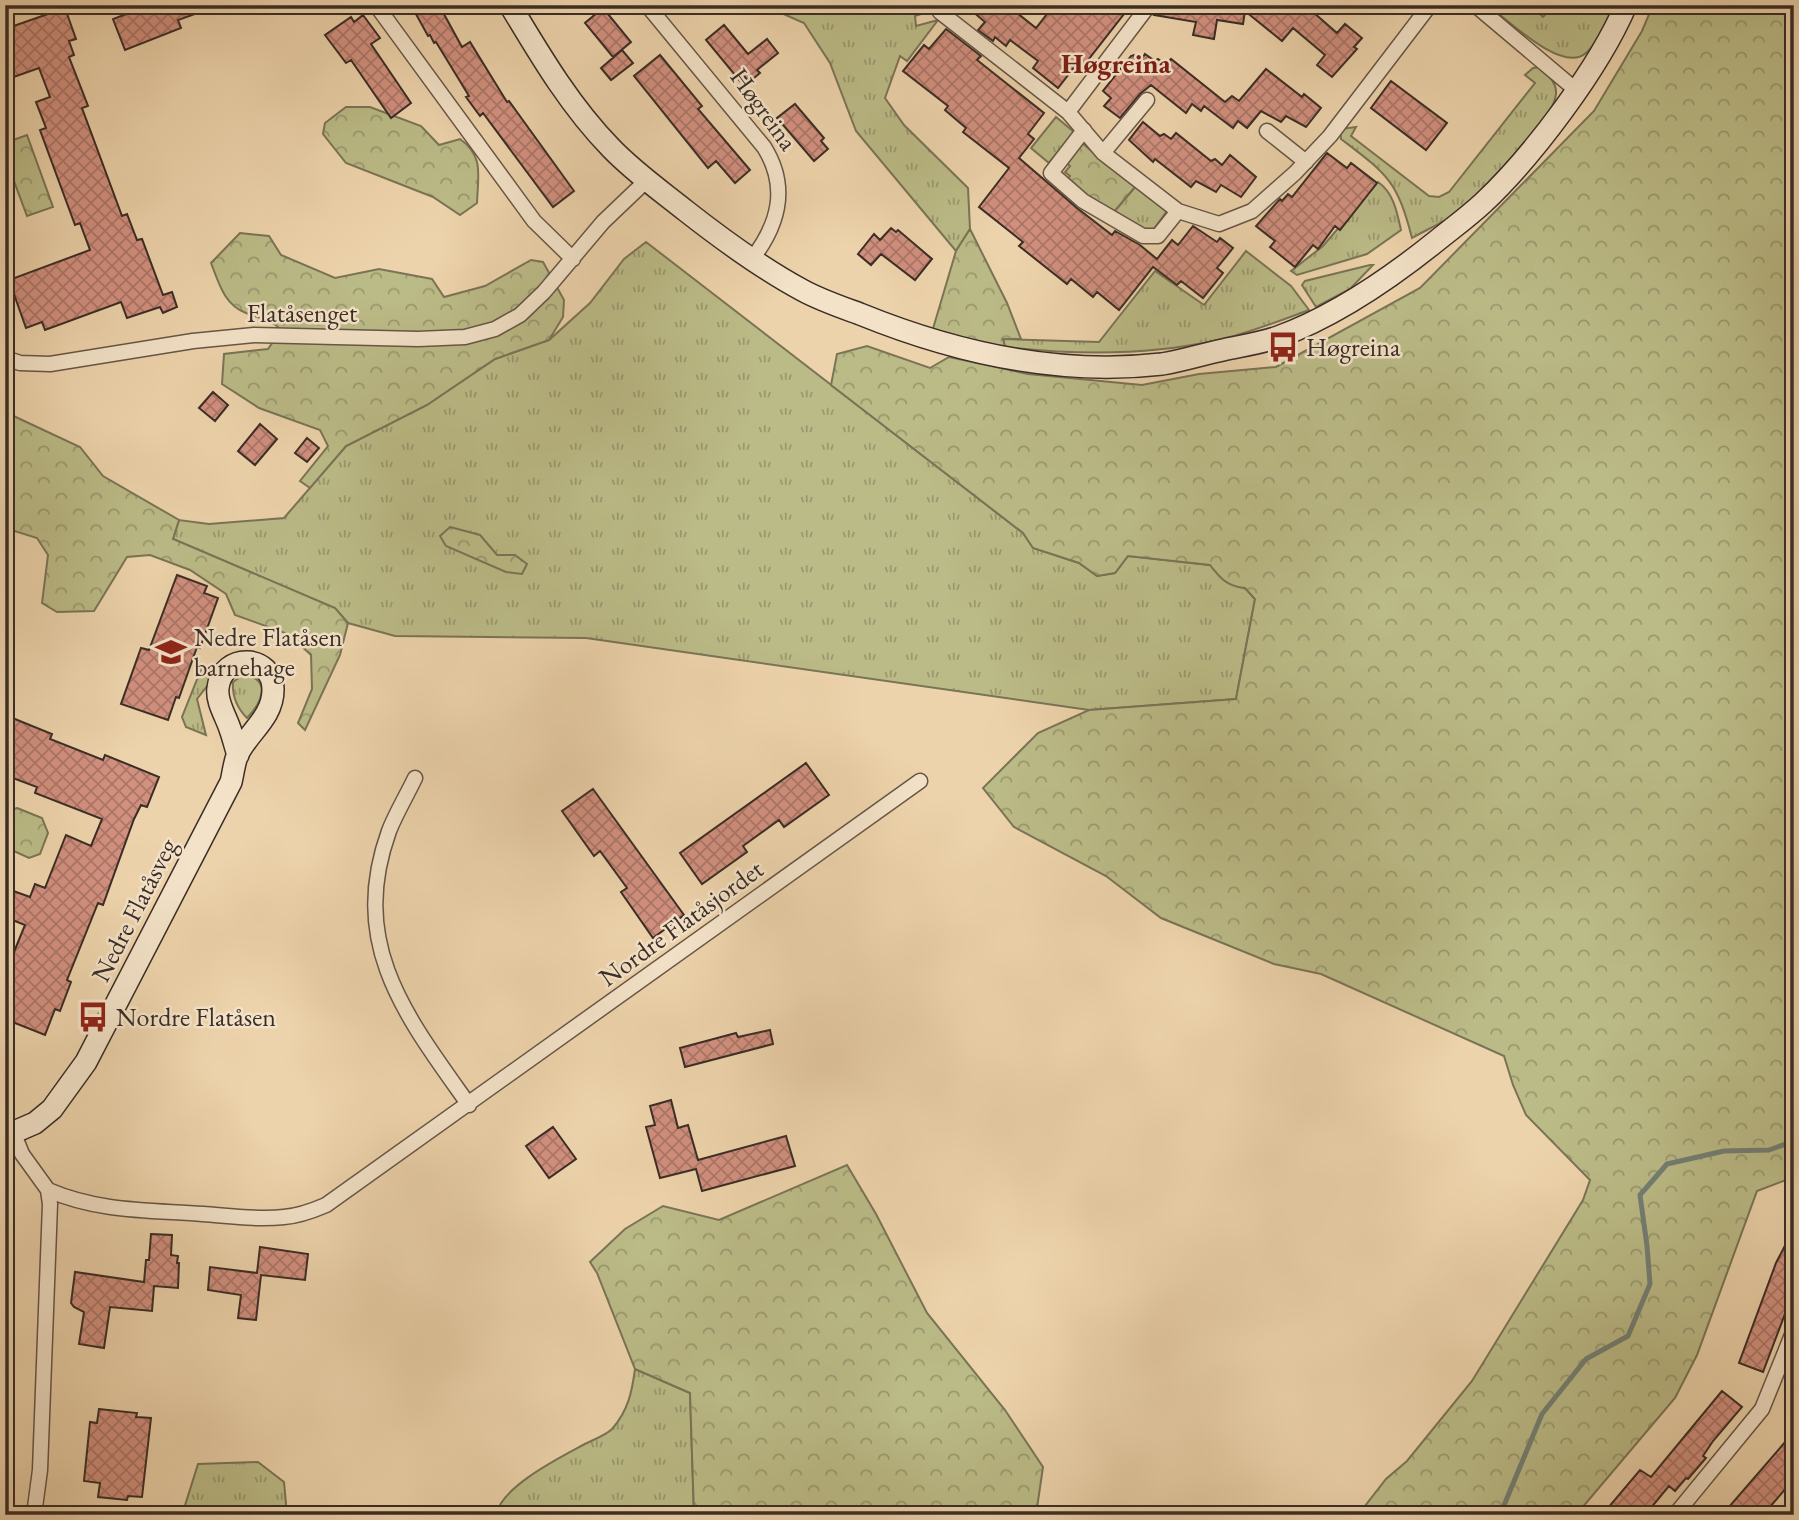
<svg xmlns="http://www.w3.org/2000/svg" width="1799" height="1520" font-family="'EB Garamond',serif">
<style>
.grass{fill:url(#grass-tufts);stroke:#7a7456;stroke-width:2}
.forest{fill:url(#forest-crowns);stroke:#7a7456;stroke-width:2}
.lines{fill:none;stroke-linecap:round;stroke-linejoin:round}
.stream{stroke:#738075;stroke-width:5}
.building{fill:url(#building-cross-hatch);stroke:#3a2d26;stroke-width:2}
.street-casing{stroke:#675647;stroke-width:17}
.secondary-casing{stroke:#3a2d26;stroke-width:24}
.street{stroke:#f3e2c8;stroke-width:14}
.secondary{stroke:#f3e2c8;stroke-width:21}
.labels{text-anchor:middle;stroke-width:5;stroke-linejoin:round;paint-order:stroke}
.street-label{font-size:26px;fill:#3a2d26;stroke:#f3e2c8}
.poi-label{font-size:26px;fill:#3a2d26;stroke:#f3e2c8;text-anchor:start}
.neighbourhood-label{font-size:28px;font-weight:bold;fill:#7a1f14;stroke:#f3e2c8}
</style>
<defs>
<pattern id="grass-tufts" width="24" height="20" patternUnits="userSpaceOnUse" patternTransform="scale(1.75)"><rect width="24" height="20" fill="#bbbb87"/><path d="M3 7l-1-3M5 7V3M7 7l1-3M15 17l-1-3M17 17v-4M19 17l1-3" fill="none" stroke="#99986e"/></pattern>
<pattern id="forest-crowns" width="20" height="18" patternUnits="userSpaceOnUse" patternTransform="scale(1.75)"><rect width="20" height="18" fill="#bbbb87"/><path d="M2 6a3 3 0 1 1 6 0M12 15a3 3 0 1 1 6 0" fill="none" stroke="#99986e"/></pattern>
<pattern id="building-cross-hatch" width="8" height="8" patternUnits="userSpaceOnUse" patternTransform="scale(1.75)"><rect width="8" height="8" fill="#d2907f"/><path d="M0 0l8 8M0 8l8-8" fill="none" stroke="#ab7668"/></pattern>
</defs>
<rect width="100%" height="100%" fill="#edd3ab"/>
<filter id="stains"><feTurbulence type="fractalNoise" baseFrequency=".00286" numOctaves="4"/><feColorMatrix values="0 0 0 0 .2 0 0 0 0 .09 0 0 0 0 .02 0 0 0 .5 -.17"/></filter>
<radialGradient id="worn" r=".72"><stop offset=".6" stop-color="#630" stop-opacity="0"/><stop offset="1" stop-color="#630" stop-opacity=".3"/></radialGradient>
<path class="grass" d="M763,5h160l7,6 -15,5 1,10 22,-6 -31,41 -7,-5 -15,42 19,27 64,63 2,41 -14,22 -100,-120 -26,-68 -26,-40z
M1488,5h41l14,12 12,-12h59c-8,15 -15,37 -28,48 -24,21 -78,-33 -98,-48z
M1540,67c7,7 17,15 16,27 -3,29 -77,102 -101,120 -13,9 -29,16 -43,24 -15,-58 -25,-64 -71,-99l-1,-10 16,-2 -5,9 78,60 10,1 10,-5 86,-109 -10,-8 8,-7z
M1056,117l18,15 -25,31 -18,-15z
M1378,182c16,11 19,31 23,48l-34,24 -70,21 -6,-4 32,-25z
M1135,187l32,24 -14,19h-10l-30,-17z
M646,242l377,291 10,15 46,15 18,13 18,-3 13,-17 82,9c11,14 17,21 35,23l10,11 -19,100 -147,11 -503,-72 -191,-2 -47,-13 -13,-15 -162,-69 6,-19 30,4 75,-6 62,-72 81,-41 68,-46 54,-19 41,-37 34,-44z
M1246,251l45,35 18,24c-30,11 -60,23 -91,30 -71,16 -142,15 -213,7l-2,-8 96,3 56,-71 49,34z
M1370,265h3l-23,24 -34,18 -14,-22 3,-4z
M204,666l8,6 -4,13 -11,14 9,36 -20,-8 -4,-10 20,-50z
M243,675c30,3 18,29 4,43 -10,-10 -15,-22 -14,-36z
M10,1300v206l49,9h-54v-214z
M635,1369l55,24 4,122h-198c5,-28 63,-57 87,-70 9,-5 22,-9 29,-16 16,-18 20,-37 23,-60z
M258,1462l26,20 3,33h-105l16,-51z"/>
<path class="forest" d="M1653,5h141v1172l-37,14 -60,164 -22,43 -99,117h-218l28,-36 21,-18 65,-80 111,-181 7,-20 -64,-65 -13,-30 -9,-29 -183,-82 -47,-10 -113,-46 -55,-42 -92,-49 -31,-39 55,-55 51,-23 147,-11 19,-100 -10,-11c-18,-2 -24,-9 -35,-23l-82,-9 -13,17 -18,3 -18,-13 -46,-15 -10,-15 -192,-148 6,-31 30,-8 63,22 19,-11 79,17 114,11 57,-11 77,-7 144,-79 174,-177 48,-80z
M346,107h24l51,19 18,19 21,-6c24,17 18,36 17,64l-17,12 -27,-18 -87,-34 -23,-29 2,-11z
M27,135l26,72 -26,9 -22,-59v-14z
M1082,143l53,44 -22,26 -47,-31 4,-6 -5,-4 5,-6 -4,-4z
M970,229l37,74 14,36h-18l2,8 -73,-15 24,-81z
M240,233l29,3 12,19 54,23 44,-9 53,10 12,18 41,-11 46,-26 12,2 21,38 -1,17 -14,23 -54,19 -68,46 -81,41 -36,42 -10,-7 28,-35 -8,-16 -61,-22 -37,-24 2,-30 44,-5 13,-19c-11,-12 -21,-11 -35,-17 -22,-8 -27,-30 -35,-50z
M5,412l75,35 23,29 76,44 -6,19 162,69 13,15 -8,32 -35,75 -7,-7 14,-34 -1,-34 -23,-21 -53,-19 -9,-21 -36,-24 -40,-15 -23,2 -33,54 -37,1 -15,-9 6,-48 -11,-17 -32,-10z
M450,527l30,8 17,20h18l12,9 -5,10 -16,-2 -60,-26 -6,-10z
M17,808l25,10 6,15 -8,21 -11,4 -24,-11v-35z
M847,1165l29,49 51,99 78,97 38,57 -7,48h-342l-4,-122 -55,-24 -38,-96 -7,-11 35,-33 38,-23 56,14z"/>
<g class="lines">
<path class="stream" d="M1500,1515l42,-101 44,-55 42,-23 22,-52 -3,-38 -7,-51 27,-31 57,-13 45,-1 25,-9"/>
</g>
<path class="building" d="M150,5h64v2l-36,13 3,8 -56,22 -12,-31z
M411,5h28l23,42 8,-5 37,60 2,-1 65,90 -21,16 -70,-94 -3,3 -14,-19 3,-1 -33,-54 -2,1 -4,-8 -2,1z
M965,5h42l29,23 18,-23h77l-50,64 -5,-4 -18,23 -25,-20 5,-7 -28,-21 -4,6 -11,-9 -2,4 -15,-11 7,-8z
M1159,5h146l32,28 8,-9 17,14 -8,9 3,2 -25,28 -15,-12 8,-10 -32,-27 -11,13 -37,-30 -2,13 -26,-4 -3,19 -21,-4 3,-13 -42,-7z
M65,8l11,31 -7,2 5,14 -5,2 19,49 -6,2 40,108 5,-2 10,26 5,-1 21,56 9,-3 5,15 -14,6 -3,-6 -33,11 -6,-16 -76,28 -3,-8 -16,6 -17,-48 81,-30 -10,-27 -5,2 -35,-95 6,-2 -10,-26 14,-5 -11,-29 -34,12v-51z
M603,8l28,34 -18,15 -28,-34z
M363,15l17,23 -9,6 40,59 -20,15 -40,-58 -5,3 -21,-28 26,-18 3,5z
M724,25l24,29 19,-15 11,14 -21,17 3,3 -11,9 -4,-5 -5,4 -34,-41z
M946,29l35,27 -4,4 67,53 -16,21 6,5 -15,19 58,50 35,27 3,-4 25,14 17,14 15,-19 6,5 15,-19 24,16 3,-4 13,10 -16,20 6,5 -20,25 -22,-17 -4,4 -24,-18 -34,43 -22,-18 -4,5 -22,-18 -4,5 -48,-38 4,-4 -44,-35 30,-39 -46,-36 3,-4 -21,-18 3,-4 -45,-35 21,-26 5,4z
M622,50l11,13 -22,17 -10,-12z
M1145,54l10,7 3,-2 8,6 5,-6 54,43 7,-6 7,5 27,-32 36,28 2,-3 17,14 -15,19 -20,-11 -5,6 -20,-11 -14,17 -9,-7 -5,7 -29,-22 -3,5 -9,-7 -6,9 -35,-28 -11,9 -20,24 -16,-12 7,-8 -8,-7 28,-35 3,-1 7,5z
M660,55l42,51 -4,3 52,61 -15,13 -19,-22 -8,7 -74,-92z
M1391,81l56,42 -21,27 -55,-42z
M795,104l29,34 -3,3 7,8 -14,12 -37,-43z
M1143,122l17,14 4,-2 7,5 5,-6 35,28 4,-2 7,6 8,-10 26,22 -15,20 -20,-12 -5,7 -20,-11 -5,6 -36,-28 -2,3 -24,-22z
M1327,153l20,15 4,-5 26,20 -37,47 -5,-4 -17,23 -5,-4 -18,22 -25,-20 5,-6 -19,-15 24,-27 2,2 6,-7 4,3z
M891,228l5,4 2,-2 34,29 -17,21 -34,-26 -10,11 -13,-11 16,-20 6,6z
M213,392l15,13 -13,16 -16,-13z
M260,424l17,15 -22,26 -17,-14z
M307,438l12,10 -12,14 -12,-9z
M177,575l30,11 -3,7 14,5 -18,50 -3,-1 -18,51 -3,-1 -8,23 -47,-16 20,-56 8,2z
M5,715l47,19 -2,5 53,21 2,-5 54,22 -12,30 -6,-2 -7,14 -31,86 -5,-2 -31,77 4,2 -11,29 -5,-2 -10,26 -40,-16v-45l20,-49 -20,-8v-29l25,9 5,-13 10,4 21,-53 25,11 11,-27 -67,-26 2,-6 -32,-12z
M806,763l23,32 -45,32 -5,-7 -36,26 4,6 -45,32 -22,-31z
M593,789l91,126 -31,23 -32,-46 6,-4 -27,-37 -6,5 -32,-45z
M770,1030l3,14 -88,23 -5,-19 56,-15 2,4z
M671,1100l7,28 10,-3 10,35 88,-24 9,30 -93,25 -6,-22 -36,9 -14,-51 9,-2 -5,-19z
M553,1127l23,32 -27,19 -23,-32z
M1794,1228v62l-31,82 -24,-9 37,-100z
M151,1234l21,1 -1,20 7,1 -1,7h2l-1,25 -24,-2 -2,25 -42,-4 -6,41 -25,-4 5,-32 -10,-5 -3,-4 4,-31 69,10 2,-22h3z
M260,1247l48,7 -3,26 -44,-5 -5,45 -18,-2 3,-23 -33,-5 2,-23 47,6z
M1722,1391l20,16 -29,34 -10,15 3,2 -18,21 -2,-1 -11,13 -6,-5 -24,29h-43l38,-45 11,7z
M99,1409l38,4 -1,4 15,1 -9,79 -14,-1 -1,4 -29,-3 2,-14 -16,-2 6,-59 7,1z
M1786,1441l8,7v31l-31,36h-41z"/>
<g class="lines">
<g class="street-casing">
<path id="street" d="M376,5l158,216 39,38
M647,5l117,142c25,40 15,77 -12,112
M945,5l-5,7 128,100
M1149,5l-81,107 35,41 75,58 41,13 33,-13 43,-38 35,-37 100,-131
M1475,5l101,85
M1084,130l-33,43 32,28 60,35h15l20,-25
M1267,131l39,31
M1103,153l44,-53
M5,358l15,5 30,1 143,-23 61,-6 164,4 47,-2 30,-8 25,-14 24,-23 59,-70 44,-42
M415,778c-8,17 -19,35 -26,53 -41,114 17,185 80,274
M14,1134l8,20 26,36 2,14 -10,266 -6,45
M48,1190c51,22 101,20 155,24 27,2 55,6 81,3 15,-1 28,-6 42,-12l594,-424
M1675,1515l87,-106 32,-79"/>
</g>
<g class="secondary-casing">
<path id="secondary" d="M510,5c30,50 60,101 101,143 23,24 50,43 75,63 37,29 75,57 116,79 18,10 39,17 58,24 96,39 198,62 302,50 20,-3 41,-10 61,-14 18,-4 38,-7 55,-13 58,-21 114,-60 161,-98 15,-12 30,-23 44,-36 50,-47 116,-135 143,-198
M5,1136l30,-13 17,-14 34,-47 145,-280c2,-8 3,-18 6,-26 10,-23 36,-38 36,-66 1,-36 -51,-38 -55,-2 -2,14 8,28 12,41 3,8 5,17 8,26"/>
</g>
<use href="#street" class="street"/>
<use href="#secondary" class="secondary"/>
</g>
<defs>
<g id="bus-bare" transform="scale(2.415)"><path d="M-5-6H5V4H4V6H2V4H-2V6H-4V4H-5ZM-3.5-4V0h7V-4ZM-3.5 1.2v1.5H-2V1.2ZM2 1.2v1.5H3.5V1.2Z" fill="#8f2418" stroke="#f3e2c8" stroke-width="2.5" paint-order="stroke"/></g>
<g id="school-bare" transform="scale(2.415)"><path d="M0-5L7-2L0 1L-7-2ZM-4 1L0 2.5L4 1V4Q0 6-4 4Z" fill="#8f2418" stroke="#f3e2c8" stroke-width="2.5" paint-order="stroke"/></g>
</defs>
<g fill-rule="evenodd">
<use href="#bus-bare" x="1283" y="347"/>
<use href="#school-bare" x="171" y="652"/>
<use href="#bus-bare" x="93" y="1017"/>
</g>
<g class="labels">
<g class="street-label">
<text transform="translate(764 109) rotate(54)" y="9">Høgreina</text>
<text x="302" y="322">Flatåsenget</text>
<text transform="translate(134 910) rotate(-63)" y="9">Nedre Flatåsveg</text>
<text transform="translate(681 923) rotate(-36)" y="9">Nordre Flatåsjordet</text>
</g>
<g class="poi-label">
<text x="1306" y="356">Høgreina</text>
<text x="194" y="646">Nedre Flatåsen<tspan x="194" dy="30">barnehage</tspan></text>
<text x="116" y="1026">Nordre Flatåsen</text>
</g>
<g class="neighbourhood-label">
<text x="1116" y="73">Høgreina</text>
</g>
</g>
<rect width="1799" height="1520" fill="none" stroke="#edd3ab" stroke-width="28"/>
<rect x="7" y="7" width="1785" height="1506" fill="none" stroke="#3a2d26" stroke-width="3.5"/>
<rect x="14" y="14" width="1771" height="1492" fill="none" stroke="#3a2d26" stroke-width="2"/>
<rect width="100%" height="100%" filter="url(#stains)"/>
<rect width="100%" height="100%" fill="url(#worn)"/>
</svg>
